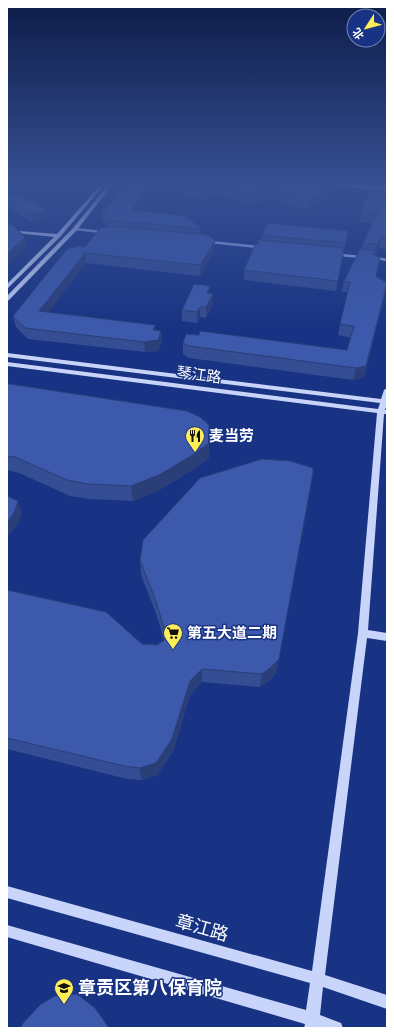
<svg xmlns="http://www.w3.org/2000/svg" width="394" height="1035" font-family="'Titillium Web','Noto Sans SC',sans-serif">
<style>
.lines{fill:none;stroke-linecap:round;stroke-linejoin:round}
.street{stroke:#9cb1ec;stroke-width:2.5}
.secondary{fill:#c8d4f9;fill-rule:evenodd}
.primary{fill:#e1e7ff;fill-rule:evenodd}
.highway{fill:#fff;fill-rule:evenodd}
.wall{fill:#344d93}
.shaded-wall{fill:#2a3e78}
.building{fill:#3c59ab;stroke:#2a3e78}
.labels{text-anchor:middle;stroke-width:3;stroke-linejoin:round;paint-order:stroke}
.street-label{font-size:15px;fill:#fff;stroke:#183383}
.poi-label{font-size:15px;font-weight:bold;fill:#fff;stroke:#183383;text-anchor:start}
.near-street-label{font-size:18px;fill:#fff;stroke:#183383}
.near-poi-label{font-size:18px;font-weight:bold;fill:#fff;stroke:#183383;text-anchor:start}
</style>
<rect width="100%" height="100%" fill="#183383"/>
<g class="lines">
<path class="street" d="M75,229l27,3
M210,242l49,5
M340,255l21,2
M375,258l12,2"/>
<path class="secondary" d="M101,184h4l-45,53 -53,52v-5l47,-47 -47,-5v-2l50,4z
M109,184h4l-36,46 -68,70 -2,1v-5l66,-68z
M317,184h20l21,3 -2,1z
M367,187l20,2v2l-21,-2z
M7,353l374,46 3,-9 3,-2v16l-2,6h2v4h-3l-16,216 19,3v8l-20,-3 -42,337 62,20v14l-64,-22 -3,28 21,8 2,5h-39l1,-4 -298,-87v-12l299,85 4,-27 -303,-85v-12l305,85 46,-338 19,-220 -370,-47v-4l371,47 2,-6 -373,-46z"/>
<path class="primary" d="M343,184l44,2v4l-42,-3z"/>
<path class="highway" d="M332,184h23l3,2 -3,2z"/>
</g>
<path class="wall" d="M63,184h20l-7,7z
M157,184l-20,27 64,18v5l13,17 -14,25 -114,-13 -38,49 113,19 1,11 -4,9 -13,1 -117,-13 -12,-12 -3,-11 72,-69 22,-21 -4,-4 -1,-9z
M158,184h140l35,12 -26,13h-5l-33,-11 -15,6h-6l-30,-11 -15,6h-5z
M387,192v58l-8,-2 -3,7v21l9,18 -21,83 -11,3 -164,-22 -6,-4v-11l16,-8 148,15 4,-12 -13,-3 2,-11 8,-32h-6l2,-11 18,-31 1,-7 9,-20 -12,-1 2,-11z
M7,198l38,12 2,9 -13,4 -27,-16z
M262,235l84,6 -10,50 -92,-11v-10l14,-26 3,-4z
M210,286v7l3,1v10l-7,14 -6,-1 -3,6 -15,-2v-11z
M7,384l202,74 -15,11 -33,20 -28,12 -43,-2 -20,-3 -51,-23 -12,-3z
M311,487l-35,186 -8,9 -8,5 -58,-5 -12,13 -17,57 -16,23 -16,5 -14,-1 -120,-30v-159l135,54 15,1 7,-5 -7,-24 -16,-41 -1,-15z"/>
<path class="shaded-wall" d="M75,184h8l-7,7z
M150,184h7l-26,35 -1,-9z
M219,184l-1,9 -15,6v-9z
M335,187l-2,9 -26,13 1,-9z
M270,188l-1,10 -15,6v-9z
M45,210l2,9 -13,4 -2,-9z
M25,237l2,9 -20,20v-12z
M381,237l-2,11 -4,8 2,-12z
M215,241l-1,10 -14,25v-11z
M344,248l-1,10 -7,33 2,-10z
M85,253l1,10 -45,59 -2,-11z
M387,283l-23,94 -11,3 3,-12z
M210,286v10l-3,-3z
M213,294v10l-7,14v-11z
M200,307v10l-3,6v-11z
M155,325l1,11 5,-5 1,11 -4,9 -13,1 -1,-10 9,-12z
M209,425v33l-15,11 -33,20 -28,12 -2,-15z
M311,487l-35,186 -8,9 -8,5 2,-13z
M18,501l4,12 -3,9 -9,12 -3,2v-13z
M202,669v13l-12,13 -17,57 -16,23 -16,5 -1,-12 50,-87z"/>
<path class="building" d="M127,184h23l-20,26 56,6 15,13 -92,-9 -7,-7z
M182,184h36l-15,6h-5z
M219,184h79l37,3 -27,13h-5l-33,-12 -16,7h-5z
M369,190l18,2v46l-6,-1 -4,7 -14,-1 15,-30 -16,-2z
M20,195l25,15 -13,4 -25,-15v-1z
M267,223l81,8 -2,12 -84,-8z
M7,224l6,1 12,12 -18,17z
M110,226l98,9 7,6 -15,24 -115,-12 -46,58 116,14 -2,5 8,1 -3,9 -14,2 -119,-14 -12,-12 54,-67 11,-3 7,1 15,-19z
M259,240l85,8 -6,33 -94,-11 11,-25 3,-1z
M360,249l15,2 -2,3 7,4 -4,18 11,7 -21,83 -10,2 -167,-22 -6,-3 3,-9 13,1 1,-4 147,19 7,-24 -14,-2 10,-42 -6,-1z
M194,284l16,2 -3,7 6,1 -7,13h-6l-3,5 -15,-2z
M7,384h3l177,27 13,6 9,8v18l-15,11 -33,20 -30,12 -44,-2 -20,-4 -52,-23 -8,-1z
M262,459l28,2 23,7v5l-34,186 -9,9 -8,6 -60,-5 -12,12 -18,58 -16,24 -16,5 -16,-2 -117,-28v-148l99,22 36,32 15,1 10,-7 -11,-37 -16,-41 3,-20 57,-62z
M7,496l11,5 -3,10 -8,12z
M77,994l18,14 14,20h-89l4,-6 17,-18 14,-8z"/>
<linearGradient id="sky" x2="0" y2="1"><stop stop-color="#0d1c48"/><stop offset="0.56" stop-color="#375093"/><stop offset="1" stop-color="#375093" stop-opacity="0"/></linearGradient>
<rect width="394" height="329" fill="url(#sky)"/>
<defs>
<g id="restaurant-pin" transform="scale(1)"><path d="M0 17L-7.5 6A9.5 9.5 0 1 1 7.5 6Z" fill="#ffed57" stroke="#183383"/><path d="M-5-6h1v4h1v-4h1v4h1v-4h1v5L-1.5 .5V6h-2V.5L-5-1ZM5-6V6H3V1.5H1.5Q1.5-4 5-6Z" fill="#111"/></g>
<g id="supermarket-pin" transform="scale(1)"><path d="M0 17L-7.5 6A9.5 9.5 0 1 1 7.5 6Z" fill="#ffed57" stroke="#183383"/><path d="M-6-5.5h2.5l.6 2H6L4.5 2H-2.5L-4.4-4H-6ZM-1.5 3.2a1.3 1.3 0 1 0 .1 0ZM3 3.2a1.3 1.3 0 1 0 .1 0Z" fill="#111"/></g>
<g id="school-pin" transform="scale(1)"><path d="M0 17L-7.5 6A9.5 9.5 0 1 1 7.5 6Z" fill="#ffed57" stroke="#183383"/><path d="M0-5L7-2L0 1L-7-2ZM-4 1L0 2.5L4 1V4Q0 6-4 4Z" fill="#111"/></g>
</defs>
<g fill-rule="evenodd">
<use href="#restaurant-pin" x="195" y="436"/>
<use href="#supermarket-pin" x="173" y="633"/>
<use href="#school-pin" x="64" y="988"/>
</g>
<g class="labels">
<g class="street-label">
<text transform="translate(199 375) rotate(7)" y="5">琴江路</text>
</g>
<g class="poi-label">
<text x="209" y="441">麦当劳</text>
<text x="187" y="638">第五大道二期</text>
</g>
<g class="near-street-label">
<text transform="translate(202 928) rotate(16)" y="6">章江路</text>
</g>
<g class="near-poi-label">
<text x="78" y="994">章贡区第八保育院</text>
</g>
</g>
<rect width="394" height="1035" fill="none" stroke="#ffffff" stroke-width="16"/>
<g transform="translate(366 28) rotate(234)"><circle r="19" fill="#183383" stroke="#7485b5"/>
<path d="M0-3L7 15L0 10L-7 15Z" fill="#ffed57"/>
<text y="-6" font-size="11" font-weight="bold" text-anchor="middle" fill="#ffffff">北</text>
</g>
</svg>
